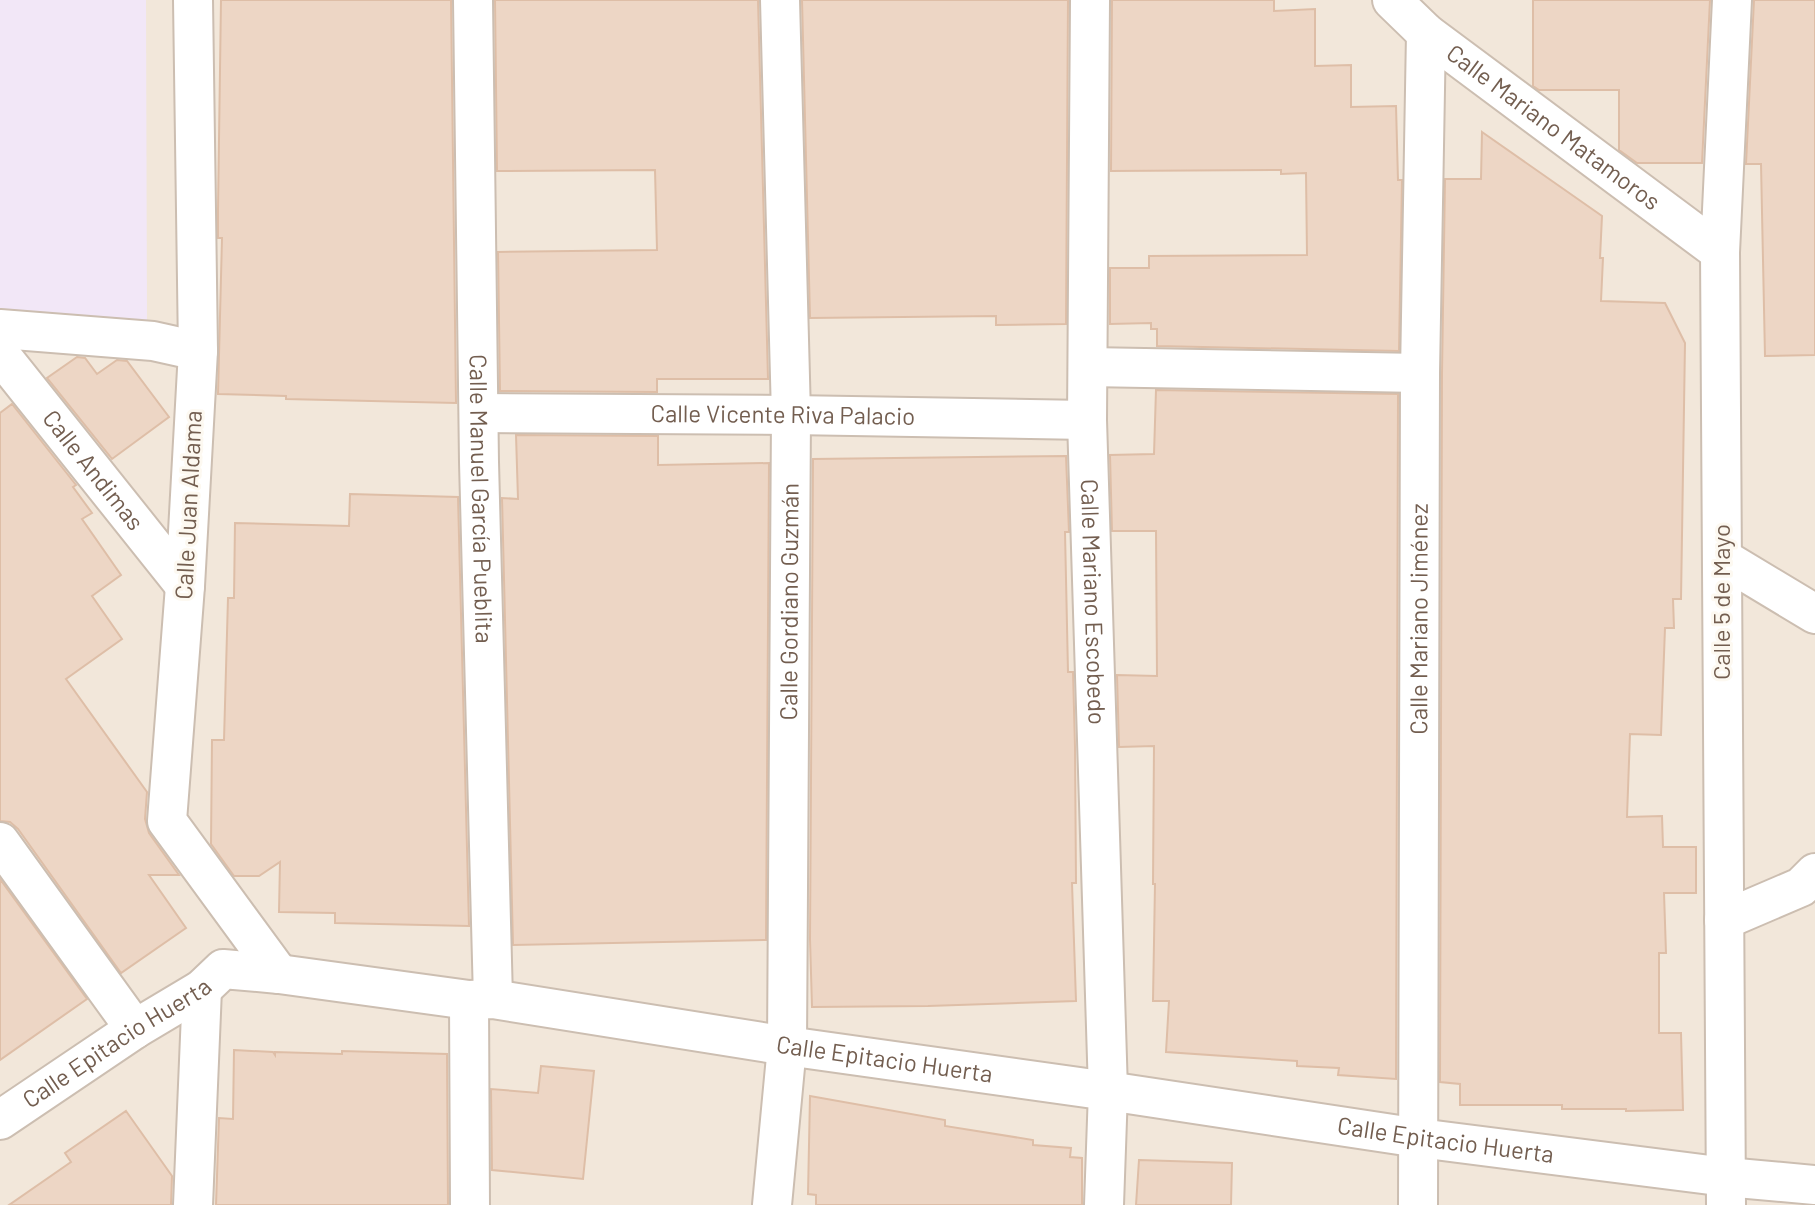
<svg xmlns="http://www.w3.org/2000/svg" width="1815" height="1205" font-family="Barlow,sans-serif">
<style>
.residential{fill:#f2e7da}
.education{fill:#f2e7f7}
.building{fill:#edd6c5;stroke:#debea7;stroke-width:2}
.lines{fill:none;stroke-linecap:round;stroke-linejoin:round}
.minor-casing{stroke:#ccbeb1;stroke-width:42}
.minor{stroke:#fff;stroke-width:38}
.labels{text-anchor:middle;stroke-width:6;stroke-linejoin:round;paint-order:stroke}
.street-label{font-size:24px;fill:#735e50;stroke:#fdf9f1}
</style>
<rect width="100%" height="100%" fill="#fbf5eb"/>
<path class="residential" d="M0,0h1815v1205h-1815z"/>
<path class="education" d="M0,0h146l1,329 -147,-8z"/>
<path class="building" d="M221,0h230l5,403 -170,-4v-3l-68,-2 4,-156h-4v-29z
M495,0h263l10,379h-111v13l-157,-1 -2,-139 159,-2 -2,-80 -158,1z
M802,0h266l-2,324 -70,1v-9l-186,2z
M1112,0h162v11l41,-2v57l36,-1v42l45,-1 2,74h4l-3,171 -242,-5v-17h-6v-6l-41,1v-56h39v-12l158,-1 -1,-82 -25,1v-4l-170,1z
M1533,0h177l-8,163h-65l-18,-13v-60h-80l-6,-4z
M1754,0h61v355l-50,1 -4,-192h-15z
M1482,132l120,84 -2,42h3l-2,43 64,2 20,40 -4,256h-8l1,29h-9l-4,107 -31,-1 -3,83 35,-1 1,31h33v46h-32l2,60h-7v80h22l2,77 -57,1v-2h-64v-4h-102v-21l-20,-2 2,-709 3,-194h36z
M77,357l8,1 12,16 20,-14 10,1 42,56 -57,42 -65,-81z
M1156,390l242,4 -2,685 -58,-4 1,-7 -42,-2v-5l-131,-9 3,-51h-16l2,-117h-2l1,-138 -35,1 -2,-72 40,1 -1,-145h-44l-2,-76 44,-1z
M12,404l64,81 -3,2 19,26 -10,6 39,56 -29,21 30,43 -56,40 81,113 -2,27 4,14 30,42h-30l37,53 -65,45 -103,-144 -8,-7 -10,-1v-408z
M516,435l142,1v29l111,-2 -3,477 -253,5 -11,-447 16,1z
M1066,456l3,76h-4l3,140h5l2,75 1,136h-4l4,118 -148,5 -116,1 -2,-68 3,-480z
M350,494l108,3 11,429 -134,-3v-10l-56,-1 1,-50 -21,14h-25l-23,-32 1,-104h12l4,-142h6l1,-75 114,3z
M0,879l87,120 -87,61z
M234,1050l39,2 2,3v-3l67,2v-3l105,3 1,151h-232l3,-87 14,1z
M541,1066l53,5 -11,108 -91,-9 -1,-81 47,4z
M810,1096l135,24v6l88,14v5l38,3 -1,9 12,1v47h-266v-10l-8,-1z
M126,1111l46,65 -1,29h-162l62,-43 -6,-9z
M1139,1160l93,3 -1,42h-95z"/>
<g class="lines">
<g class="minor-casing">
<g id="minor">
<path d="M193,0l5,351 -13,235 -18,235 112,153"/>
<path id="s1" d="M473,0l6,462 14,537"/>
<path id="s2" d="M1090,0l-3,420 21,671 -4,114"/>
<path id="s3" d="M1392,0l34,33 294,219"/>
<path d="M0,329l153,12 45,10"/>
<path id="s4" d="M0,354l185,232"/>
<path d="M1088,367l332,6"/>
<path id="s5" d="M479,413l312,2 296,5"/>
<path d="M1722,558l93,56"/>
<path d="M0,842l135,187"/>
<path d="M1724,920l77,-33 14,-14"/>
<path d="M469,1000l1,205"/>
<path id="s6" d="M0,1120l135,-91 67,-40 21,-20 56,5 190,26 24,-1 294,47 321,45 311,47 307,39 89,8"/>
<path d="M193,1205l9,-216"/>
<path id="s7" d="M772,1205l15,-159 4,-631 -11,-415"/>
<path id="s8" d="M1418,1205l2,-832 6,-340"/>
<path d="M1726,1205l-6,-953 12,-252"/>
</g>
</g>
<use href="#minor" class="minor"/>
</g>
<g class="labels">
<g class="street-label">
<text dy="8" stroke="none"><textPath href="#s3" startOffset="206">Calle Mariano Matamoros</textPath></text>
<text dy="8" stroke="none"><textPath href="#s5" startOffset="304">Calle Vicente Riva Palacio</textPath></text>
<text dy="8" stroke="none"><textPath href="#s4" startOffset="149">Calle Andimas</textPath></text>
<text dy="8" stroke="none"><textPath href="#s1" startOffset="499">Calle Manuel García Pueblita</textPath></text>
<text transform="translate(189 505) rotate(-87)" y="8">Calle Juan Aldama</text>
<text transform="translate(1722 602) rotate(-90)" y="8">Calle 5 de Mayo</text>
<text dy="8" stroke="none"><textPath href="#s7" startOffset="604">Calle Gordiano Guzmán</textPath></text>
<text dy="8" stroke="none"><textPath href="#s2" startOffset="602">Calle Mariano Escobedo</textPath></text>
<text dy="8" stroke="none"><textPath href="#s8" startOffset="586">Calle Mariano Jiménez</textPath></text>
<text dy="8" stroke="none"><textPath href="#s6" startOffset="140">Calle Epitacio Huerta</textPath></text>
<text dy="8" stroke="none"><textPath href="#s6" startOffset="938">Calle Epitacio Huerta</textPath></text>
<text dy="8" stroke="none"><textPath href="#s6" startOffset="1505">Calle Epitacio Huerta</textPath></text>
</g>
</g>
</svg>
